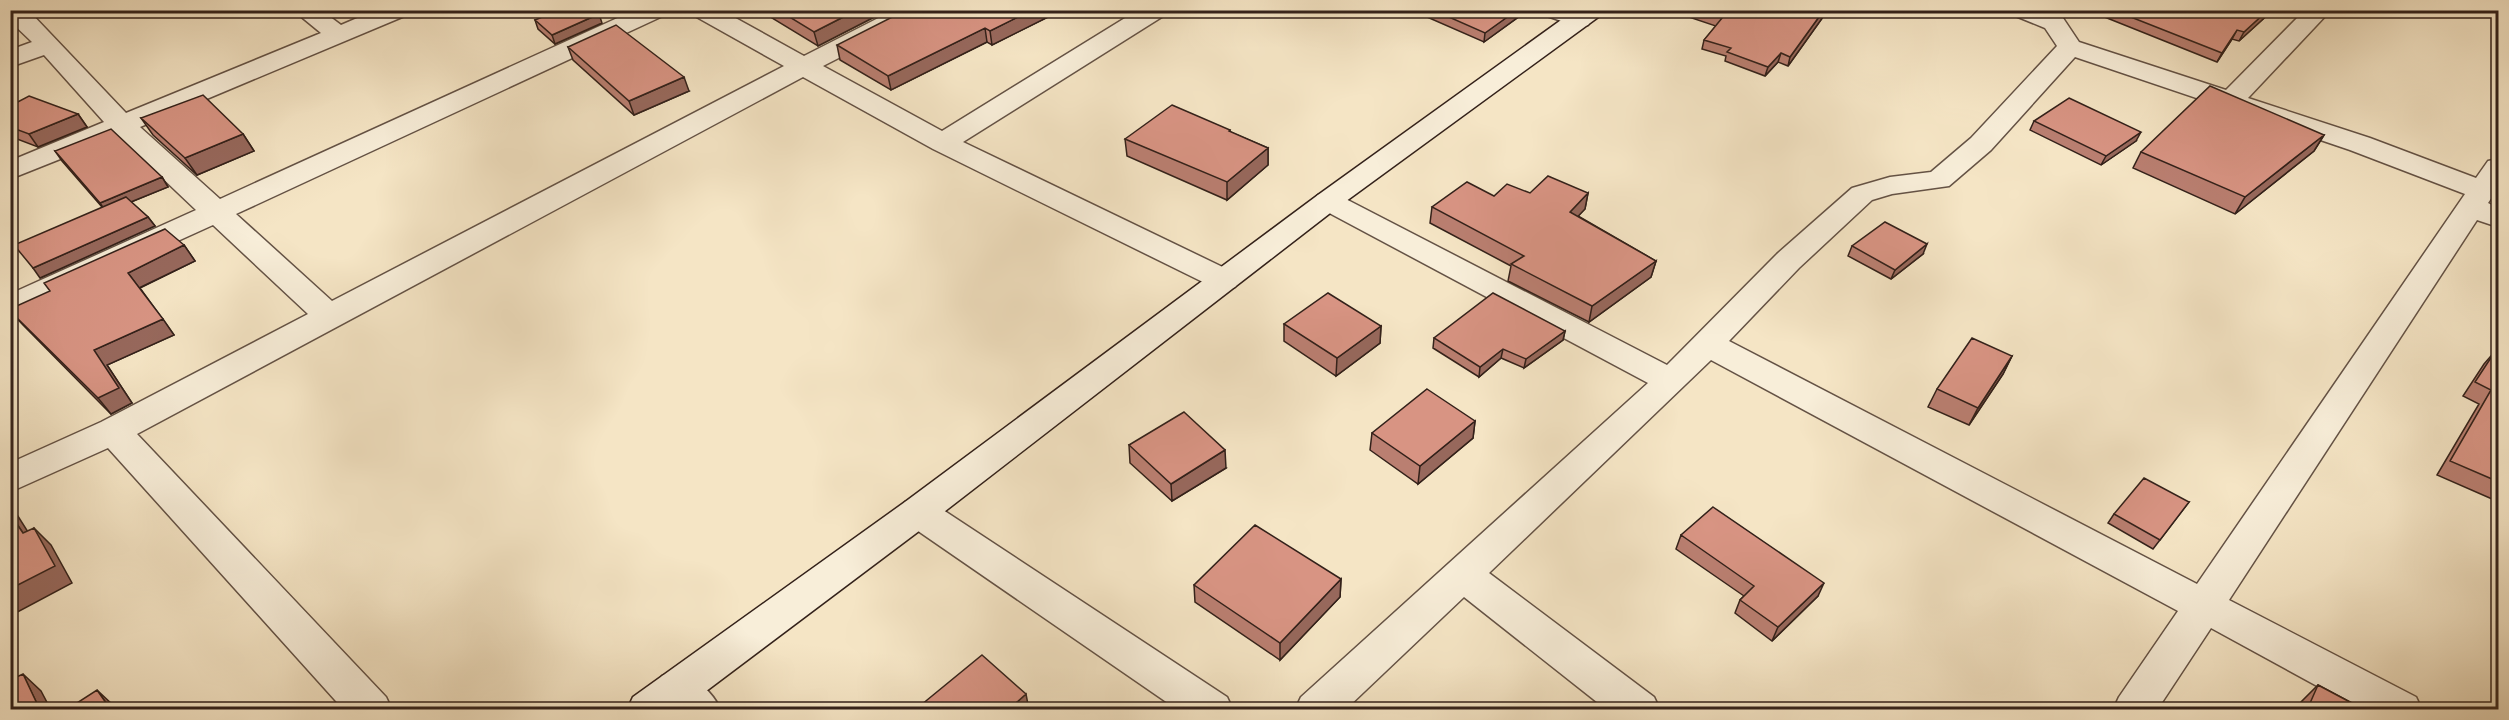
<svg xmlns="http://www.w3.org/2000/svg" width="2509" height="720" font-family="'Libre Caslon Text',serif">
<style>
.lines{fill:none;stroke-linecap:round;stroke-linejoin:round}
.minor-casing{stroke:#645245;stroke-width:3}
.secondary-casing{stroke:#33211a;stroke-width:3}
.minor{fill:#f8eed9;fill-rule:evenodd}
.secondary{fill:#f8eed9;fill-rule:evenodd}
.wall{fill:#ba7f71;stroke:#33211a;stroke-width:1.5}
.shaded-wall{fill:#97685c;stroke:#33211a;stroke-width:1.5}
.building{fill:#d89483;stroke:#33211a;stroke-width:1.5}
</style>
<rect width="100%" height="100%" fill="#f5e5c5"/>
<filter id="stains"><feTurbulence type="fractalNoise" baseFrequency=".00333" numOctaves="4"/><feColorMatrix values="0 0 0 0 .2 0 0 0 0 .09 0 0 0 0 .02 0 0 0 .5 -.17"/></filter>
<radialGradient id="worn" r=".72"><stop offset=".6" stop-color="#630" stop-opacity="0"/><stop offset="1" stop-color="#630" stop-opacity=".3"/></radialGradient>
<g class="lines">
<g class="minor-casing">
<path id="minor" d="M10,10h18l98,103 195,-80 -28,-23h28l20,15 35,-15h34l-3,5 -267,112 80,72 415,-189h33l-3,5 -429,199 96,87 452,-235 -91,-51 -3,-5h31l83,46 90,-46h32l-3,5 -100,51 119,65 196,-121h30l-3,5 -202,127 272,131 5,7 -5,7 -11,3 -11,-3 -280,-138 -130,-72 -666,357 249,263 6,13h-48l-236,-262 -98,44v-29l91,-41 207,-108 -95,-89 -203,92v-23l186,-84 -78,-74 -108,43v-18l94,-39 -60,-67 -34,12v-17l22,-8 -22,-21z
M1541,10c16,0 40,-4 50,10l-3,5 -9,2 -35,-12z
M2010,10h35l18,8 16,24 147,48 79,-80h26l-83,88 122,40 106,40 12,-17 10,-2v29l-10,15 10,5v19l-21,-7 -248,380 187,97 6,13h-61l-150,-82 -54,82h-44l6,-13 59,-86 -467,-251 -222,213 165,124 6,13h-53l-143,-113 -119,113h-50l6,-13 347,-314 -330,-176 -5,-6 5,-6 10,-3 10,3 329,170 110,-111 75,-66 38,-11 41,-5 40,-34 86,-92 -12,-18 -32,-13zM2075,57l275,93 115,44 -268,390 -468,-243 70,-73 73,-68 20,-6 57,-8 42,-36z
M918,498l13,4 296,195 6,13h-55l-273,-188 -5,-10 5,-10z
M677,671c19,7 35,20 44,39h-50l-9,-8 -6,-13 6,-13z"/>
</g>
<g class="secondary-casing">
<path id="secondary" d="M1575,10h29l-3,5 -263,192 -407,315 -250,188h-54l6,-13 272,-195 413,-307z"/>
</g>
<use href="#minor" class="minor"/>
<use href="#secondary" class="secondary"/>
</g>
<path class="wall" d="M759,10h129l-70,36z
M1062,10l-70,35 -5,-3 -96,48 -51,-30 -3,-15z
M1411,10h117l-44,32z
M1684,10h144l-40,56 -10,-4 -13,14 -40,-15 1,-5 -24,-7 2,-9 12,-14 -33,-11z
M2087,10h186l-34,31 -7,-2 -15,23z
M535,20l67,3 -47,21 -17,-15z
M568,47l121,44 -55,24 -61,-55z
M10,106l68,8 9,13 -49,20 -26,-10 2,3 -4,2z
M141,118l102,16 11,17 -57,24 -44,-40z
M2034,121l102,20 -35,24 -71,-35z
M1230,130v2l38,16v17l-41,35 -100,-44 -2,-17z
M2324,135l-10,16 -79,63 -102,-46 8,-16z
M55,151l107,26 6,10 -37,15 17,15 7,9 -115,52 62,-71 -40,-46z
M1530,193h58l-3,16 -7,7 78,45 -5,16 -62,45 -81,-41 3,-15 -81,-43 2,-16 62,-11z
M184,245l11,16 -55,27 34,47 -67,30 25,38 -21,11 -88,-89 -13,-14z
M1852,246l71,8 -32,25 -43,-23z
M1284,324l97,2 -1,17 -44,33 -52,-35z
M1565,331l-2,9 -39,28 -23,-10 -22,19 -46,-29 1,-10z
M2496,350l3,1v151l-62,-27 42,-71 -16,-8 21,-32z
M2012,356l-9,18 -34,51 -41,-18 9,-18z
M1475,421l-2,17 -55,46 -48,-34 2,-17z
M1129,445l97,23 -54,33 -42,-38z
M2189,502l-36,47 -45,-26 6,-9z
M1681,535l137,61 -46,45 -37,-28 5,-13 4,-4 -68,-47z
M1341,579l-1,18 -60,63 -85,-58 -1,-17z
M2318,685l47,25h-67l3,-8z"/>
<path class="shaded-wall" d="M857,10h31l-70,36 -4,-14z
M1032,10h30l-70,35 -2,-14z
M1517,10h11l-44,32 1,-9z
M1824,10h4l-40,56 2,-9z
M2268,10h5l-34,31 5,-9z
M599,14l3,9 -47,21 -3,-9z
M985,28l2,14 -96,48 -3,-14z
M2237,30l-5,9 -15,23 5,-9z
M1781,53l-3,9 -13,14 3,-9z
M684,77l5,14 -55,24 -5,-14z
M78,114l9,13 -49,20 -9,-13z
M2141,132l-5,9 -35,24 5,-9z
M243,134l11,17 -57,24 -12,-17z
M10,135l4,5 -4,2z
M2324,135l-10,16 -79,63 10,-17z
M1268,148v17l-41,35v-18z
M162,177l6,10 -62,25 -6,-9z
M1588,193l-3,16 -18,19 3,-16z
M148,217l7,9 -115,52 -7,-10z
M1927,244l-4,10 -32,25 4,-9z
M184,245l11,16 -56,27 -11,-15z
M1656,261l-5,16 -62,45 3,-16z
M163,319l11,16 -67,30 25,38 -21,11 -13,-16 -4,-48z
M1381,326l-1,17 -44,33 1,-18z
M1565,331l-2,9 -39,28 2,-9z
M1503,349l-2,9 -22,19 1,-10z
M2012,356l-9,18 -34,51 9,-17z
M1475,421l-2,17 -55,46 2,-18z
M1225,450l1,18 -54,33 -1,-17z
M10,508l6,5 24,38 -17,-18 -13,-19z
M34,528l17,17 21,38 -62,33v-27z
M1341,579l-1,18 -60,63v-17z
M1824,583l-6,13 -46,45 6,-14z
M23,674l18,17 10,19h-11z
M97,690l18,17 2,3h-6z
M1026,694l3,16h-21z"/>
<path class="building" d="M559,10h35l5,4 -47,21 -17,-15z
M778,10h79l-43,22z
M906,10h126l-42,21 -5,-3 -97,48 -51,-31z
M1433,10h84l-32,23z
M1698,10h126l-34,47 -9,-4 -13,14 -41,-15 4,-4 -27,-8 18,-22z
M2113,10h155l-24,22 -7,-2 -15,23z
M616,25l68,52 -55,24 -61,-54z
M2210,86l114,49 -79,62 -104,-45z
M203,95l40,39 -58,24 -44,-40z
M29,96l49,18 -49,20 -19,-7v-21z
M2069,98l72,34 -35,24 -72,-35z
M1172,105l58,25 -1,1 39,17 -41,34 -102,-43z
M111,129l51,48 -62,26 -45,-52z
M1548,176l40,17 -18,19 86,49 -64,45 -81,-42 13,-8 -92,-49 35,-25 27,14 13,-12 23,9z
M126,197l22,20 -115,51 -19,-23z
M1885,222l42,22 -32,26 -43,-24z
M165,229l19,16 -56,28 35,46 -69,31 25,38 -21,10 -88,-87v-2l40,-18 -6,-8z
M1328,293l53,33 -44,32 -53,-34z
M1493,293l72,38 -39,28 -23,-10 -23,18 -46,-29z
M1972,338l40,18 -34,52 -41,-19z
M2496,350l3,1v131l-49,-21 41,-71 -16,-8z
M1427,389l48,32 -55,45 -48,-33z
M1184,412l41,38 -54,34 -42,-39z
M2144,478l45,24 -29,38 -46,-26z
M1713,507l111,76 -46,44 -38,-27 14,-14 -73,-51z
M10,514l13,19 11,-5 21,38 -45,23z
M1255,525l86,54 -61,64 -86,-58z
M982,655l44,39 -18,16h-82l-5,-5z
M23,674l17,36h-30v-30z
M2318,685l47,25h-58z
M97,690l14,20h-45z"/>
<rect width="2509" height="720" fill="none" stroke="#f5e5c5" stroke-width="36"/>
<rect x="12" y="12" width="2485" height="696" fill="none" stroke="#33211a" stroke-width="3"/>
<rect x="18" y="18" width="2473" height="684" fill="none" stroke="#33211a" stroke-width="1.5"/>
<rect width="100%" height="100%" filter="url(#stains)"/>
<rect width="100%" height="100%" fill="url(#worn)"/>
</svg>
